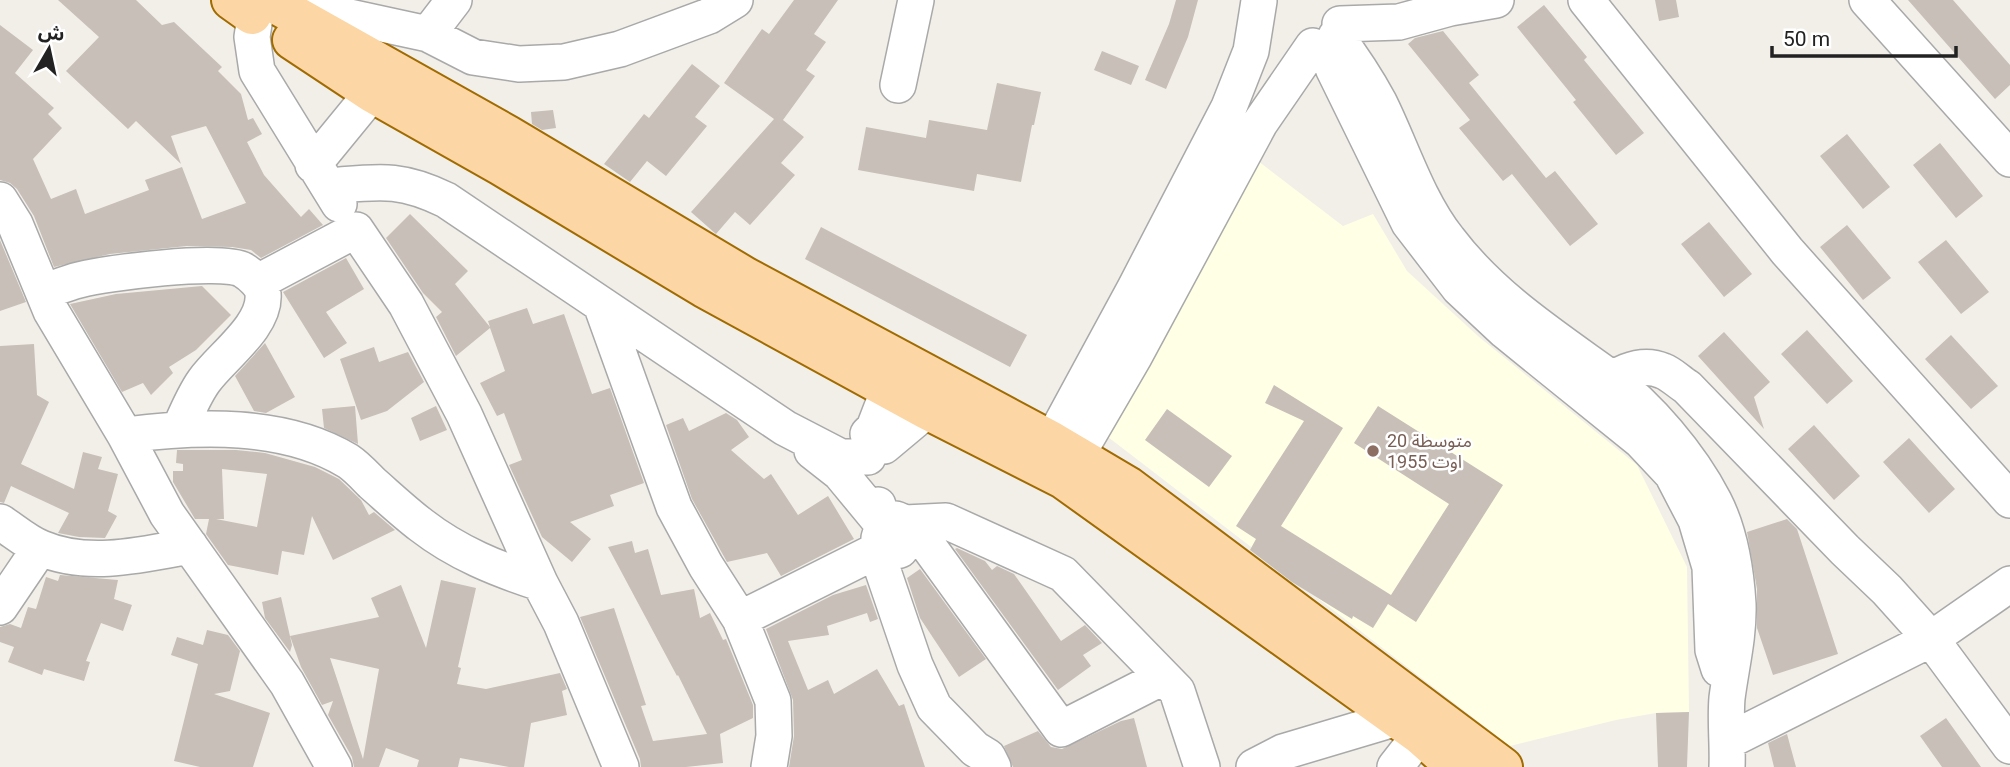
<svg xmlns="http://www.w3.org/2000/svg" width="2010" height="767" font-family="Roboto,'Noto Sans Arabic',sans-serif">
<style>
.education{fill:#ffffe5}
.building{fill:#c7bfb8;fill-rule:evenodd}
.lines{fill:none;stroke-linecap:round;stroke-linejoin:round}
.minor-casing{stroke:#a9a9a9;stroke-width:38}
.major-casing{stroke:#a06b00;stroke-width:42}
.minor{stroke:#fff;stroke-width:35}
.major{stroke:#fcd6a4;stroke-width:38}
.education-dot{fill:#8d6e63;stroke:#fff;stroke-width:2.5}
.labels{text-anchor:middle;stroke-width:5;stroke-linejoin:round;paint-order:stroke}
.education-label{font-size:18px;fill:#785e54;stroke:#fff;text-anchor:start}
</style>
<rect width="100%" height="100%" fill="#f2efe9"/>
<path class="education" d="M1258,161l85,65 30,-12 34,57 72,66 158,128 50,102 2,145 -33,1 -40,7 -106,26 -402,-309z"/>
<path class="building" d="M58,0h78l26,25 12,-3 48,45 -4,4 23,23 7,26 5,-2 9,16 -15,8 17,33 37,42 8,-8 14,16 -62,33 -10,-8 -19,-3 -45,-1 -77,8 -56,13 -20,-51 -17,-27 -7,-6 -10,-3v-155l33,25 -18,23 39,35 -6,6 14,14 -29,31 18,40 25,-10 9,25 64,-24 -4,-10 37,-13 20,52 44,-16 -40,-77 -35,10 10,28 -45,-43 -8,8 -62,-58 33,-34z
M794,0h44l-24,34 12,8 -20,28 9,6 -32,44 21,17 -23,26 14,12 -45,50 -15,-13 -19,22 -25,-22 83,-93 -50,-36 38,-54 7,5z
M1176,0h22l-10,37 -22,52 -21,-9 24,-56z
M1655,0h21l3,17 -20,4z
M1908,0h45l57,65v20l-15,14z
M1544,5l43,52 -3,3 60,73 -28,22 -43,-53 3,-2 -59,-73z
M1443,31l36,44 -10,8 77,95 9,-7 43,53 -28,22 -58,-72 -9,7 -44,-53 11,-8 -62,-76 7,-6z
M1102,51l37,15 -8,19 -37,-15z
M692,64l28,22 -25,31 12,9 -41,50 -19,-15 -17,21 -26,-18 40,-50 5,4z
M997,83l44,9 -7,33h-2l-11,57 -44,-8 -3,17 -116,-21 8,-43 60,11 3,-18 58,10z
M553,110l3,18 -14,2 -10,-6 -1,-12z
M1847,134l43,53 -27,22 -43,-53z
M1940,143l43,53 -27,22 -43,-53z
M410,214l58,57 -13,13 35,43 -2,-6 39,-13 6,16 31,-10 28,80 18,-6 34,95 -34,12 4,11 -44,16 21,17 -19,23 -30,-25 -33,-72 13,-5 -18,-47 -7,3 -17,-33 25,-12 -15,-43 -34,28 -20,-39 6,-5 -19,-19 -37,-55z
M1709,222l43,52 -28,23 -43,-53z
M1847,225l44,53 -28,22 -43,-53z
M821,227l206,108 -17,32 -205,-108z
M0,240l26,62 -26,9z
M1946,240l43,52 -28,22 -43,-52z
M346,258l18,31 -38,23 21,31 -23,15 -41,-66z
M202,286l29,29 -35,35 -27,17 4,6 -22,22 -8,-12 -21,9 -52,-88 46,-10z
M1807,330l46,51 -26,23 -46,-50z
M1724,332l46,50 -16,15 10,32 -66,-73z
M1951,335l47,51 -27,23 -46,-50z
M265,343l30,54 -29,16 -12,-2 -19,-35z
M34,344l3,51 12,7 -28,62 53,25 9,-37 19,5 -4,12 20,5 -10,37 9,5 -12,22 -26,-1 -21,-4 11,-20 -58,-27 -7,17 -4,-1v-156z
M374,347l5,15 29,-10 16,30 -37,29 -26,9 -21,-61z
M1274,385l69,43 -62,98 110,69 58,-91 -95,-61 24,-37 125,79 -87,137 -28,-18 -15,24 -20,-12 -1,3 -60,-37 -42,-32 6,-11 -20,-13 68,-105 -39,-18z
M355,406l3,38 -34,-16 -2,-19z
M436,406l11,24 -27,11 -9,-23z
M1167,409l65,47 -23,31 -64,-47z
M726,413l11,7 12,17 -18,13 33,29 7,-5 27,41 30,-19 26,43 -73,37 -14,-23 -40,9 -35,-63 -26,-74 17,-7 6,13z
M1814,425l46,51 -26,24 -46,-51z
M1909,438l46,51 -26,24 -46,-51z
M177,450h59l29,3 50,14 24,12 22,21 8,15 5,-3 21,18 -62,30 -21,-44 -8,39 -22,-4 -4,24 -50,-10 -22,-31 3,-15h-14l-22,-37v-11h10v-7l-7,-1zM222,469l45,5 -10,53 -41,-8h8z
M1787,519l10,10 41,125 -65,21 -16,-47v-39l-10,-57z
M632,541l3,12 13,-4 13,46 33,-6 6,29 10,-5 13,27 3,-1 27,66v13l-33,16 3,29 -37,4h-45l-1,-8 -60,-142 34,-9 32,97 -5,1 12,35 54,-7 -29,-59 -1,1 -69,-129z
M957,548l28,13 7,9 5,-4 17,8 47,67 24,-16 17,18 -19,12 8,11 -33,24 -103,-141z
M920,569l66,90 -27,18 -39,-59 -13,-40z
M60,575l58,5 -4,19 18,6 -9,26 -22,-8 -15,38 4,1 -6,19 -40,-12 -2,6 -34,-13 6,-15 -14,-5v-15l10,-3 11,4 7,-21 8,2 10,-32 12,4z
M441,580l35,8 -18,79 3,1 -4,16 29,5 74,-16 7,16 -5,2 5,24 -36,8 -7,44h-15l-49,-9 -2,9h-41l2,-7 -33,-12 -7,19h-25l-2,-10 -24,-42 5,-14 -11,4 -21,-38 -11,-31 89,-19 -8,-19 30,-13 25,63zM330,658l49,11 -16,90 -24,-74z
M866,585l12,34 -8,3 -3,-9 -40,13 2,9 -41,6 20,49 20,-10 6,14 43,-25 22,37 5,-2 21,63h-136l5,-31 -1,-36 -27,-71 67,-34z
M281,597l11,48 -2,7 -25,-34 -3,-16z
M207,630l21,5 12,16 -10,40 -16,3 56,19 -17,54h-53l-26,-6 24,-97 -27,-9 6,-18 26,8z
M1689,712l-2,55h-29l-2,-54z
M1134,718l13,49h-134l-9,-21 34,-15 13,16 11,2 59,-28z
M1946,718l35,49h-39l-22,-31z
M1787,734l9,33h-22l-6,-24z"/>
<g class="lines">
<g class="minor-casing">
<path id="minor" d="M1586,0l201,251 223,249
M1867,0l143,159
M280,2l148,32 45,23 46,7 45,-2 56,-13 89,-33 26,-16
M255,17l-3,20 5,34 82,133
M1340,24l59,-2 51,-14 46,-8
M428,34l26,-34
M1336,36c16,21 30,42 43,66 22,44 38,98 69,137 43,57 103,96 160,137 41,31 82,79 106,125 15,29 22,69 24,103 1,32 -7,63 -11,94 -2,23 1,46 0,69
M1333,68l76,155 50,65 46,43 136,110 31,33 24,46 14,47 3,83 6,19
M898,85l18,-85
M313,165l59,-72
M328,186c50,-4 71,-9 118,14l339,228 56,29h27
M0,200l15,24 36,87 74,124 42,79 120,169 47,84
M258,282l98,-52 50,74 58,110 76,169 21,40 60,144
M43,292c12,-4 24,-9 36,-12 28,-7 142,-22 164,-10 8,5 20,15 20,24 3,32 -42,63 -59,87 -10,14 -17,31 -24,47
M602,307l72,200 32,59 34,53 33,82 1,35 -5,31
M1594,391c20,-14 44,-31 69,-20 8,3 16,11 24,16l158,163 42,40 44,49 79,107
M868,434l6,-6 15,-39
M125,435c72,-9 159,-13 223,26 9,6 17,15 24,22 16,14 32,29 49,42 36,28 76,44 119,58
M884,446l43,-36
M812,451l28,22 43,52 13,-6 9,4 41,-2 117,53 114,117 25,76
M1035,465l17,-24 83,-153 94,-181 22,-56 8,-50
M1063,479l71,-122 126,-234 53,-77
M878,505l5,20 -4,13 5,9 -2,21 33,97 19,42 41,42 13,8 5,10
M0,522c13,8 26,20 41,26 46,20 101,7 149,-2
M921,536l140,193 102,-52
M0,607l40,-59
M740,619l144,-72 11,4 5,-1
M1728,741l203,-102 79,-55
M1254,767l29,-15 114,-34
M1395,767l25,-32"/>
</g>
<g class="major-casing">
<path id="major" d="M231,0l21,15
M268,0l240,135 238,142 306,164 76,45 375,281
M292,40l80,53 129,73 203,122 223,122 136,69 357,256 36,32"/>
</g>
<use href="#minor" class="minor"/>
<use href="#major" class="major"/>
</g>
<circle class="education-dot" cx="1373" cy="451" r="7"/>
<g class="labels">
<g class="education-label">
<text x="1387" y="447">متوسطة 20<tspan x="1387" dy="21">اوت 1955</tspan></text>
</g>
</g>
<g transform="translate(49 49) rotate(9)" stroke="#ffffff" stroke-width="5" paint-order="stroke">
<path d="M0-5L12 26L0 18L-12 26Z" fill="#222222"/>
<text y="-10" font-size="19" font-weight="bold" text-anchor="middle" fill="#222222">ش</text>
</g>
<path d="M1772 46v10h184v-10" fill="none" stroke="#222222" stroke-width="3.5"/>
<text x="1783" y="46" font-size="21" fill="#222222" stroke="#ffffff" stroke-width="5" paint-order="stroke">50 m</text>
</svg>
